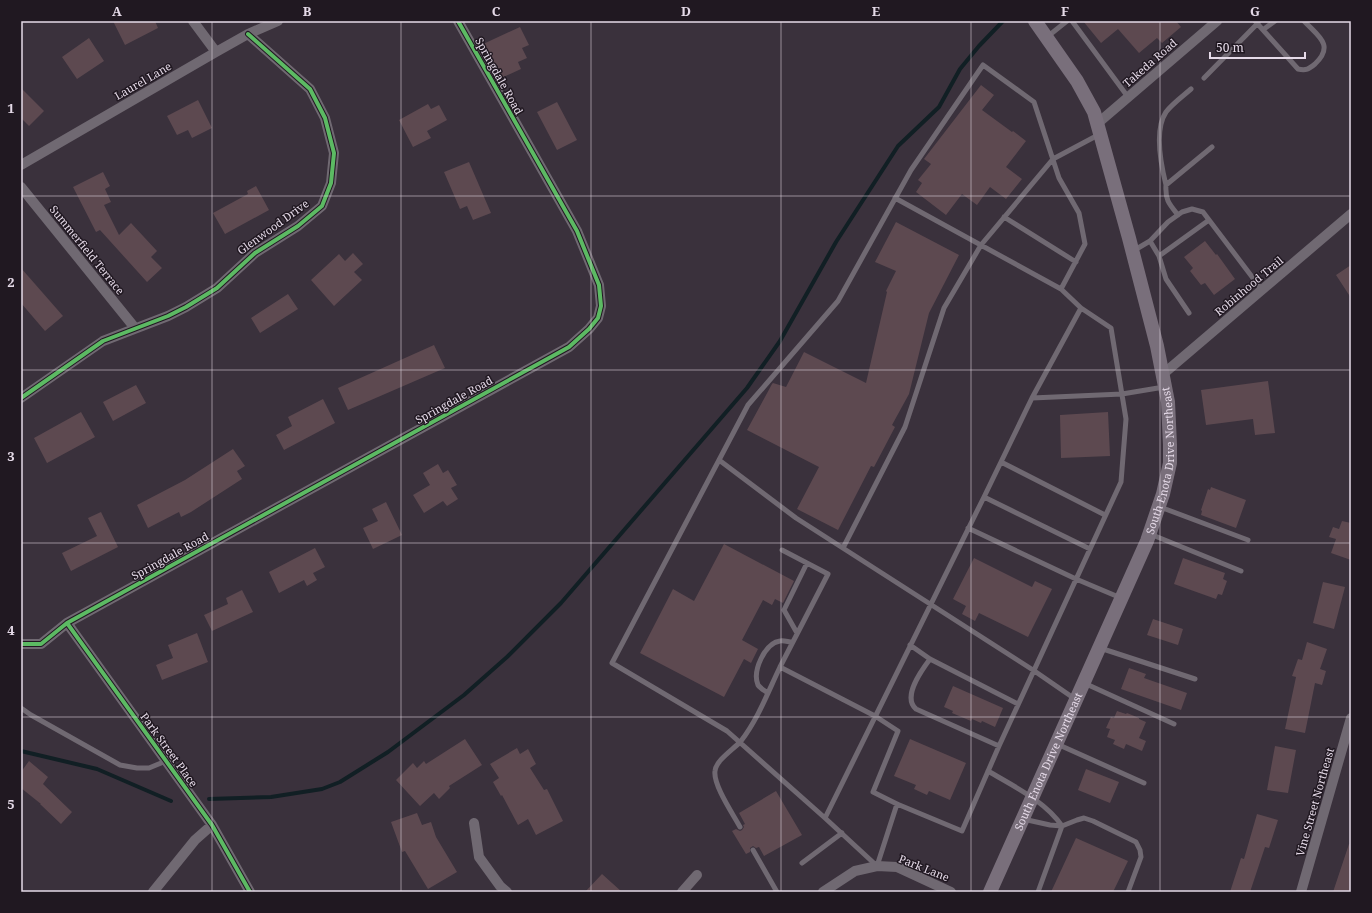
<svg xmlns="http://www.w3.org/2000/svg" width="1372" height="913" font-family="'Noto Serif',serif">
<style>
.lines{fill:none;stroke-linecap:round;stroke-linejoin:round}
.stream{stroke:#111f24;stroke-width:4}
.building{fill:#5d4950}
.lane{stroke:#706972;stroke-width:5}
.street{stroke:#706972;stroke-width:10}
.secondary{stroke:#796f7b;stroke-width:14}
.cycleway-casing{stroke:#201821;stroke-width:6}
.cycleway{stroke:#5cba63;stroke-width:4}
.grid{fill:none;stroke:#e5dae8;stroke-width:1;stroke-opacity:0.55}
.labels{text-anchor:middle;stroke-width:3;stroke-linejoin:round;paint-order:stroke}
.street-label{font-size:11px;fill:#e5dae8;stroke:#201821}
.neatline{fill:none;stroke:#e5dae8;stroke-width:1.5}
.grid-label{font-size:13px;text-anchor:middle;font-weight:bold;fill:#e5dae8}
</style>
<rect width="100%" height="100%" fill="#3a313c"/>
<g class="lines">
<path class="stream" d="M21,751l76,18 74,32
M209,799l62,-2 51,-8 18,-7 48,-30 76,-57 43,-38 54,-54 186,-215 33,-47 56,-99 62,-96 41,-39 21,-38 19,-23 24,-25"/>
</g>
<path class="building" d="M113,21h42l3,7 -33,17z
M1083,21h93l5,6 -19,16 -5,-5 -18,15 -21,-24 -17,14z
M520,27l9,18 -7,3 5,10 -9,4 3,7 -22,10 -18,-34z
M89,38l15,23 -27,18 -15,-22z
M981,85l13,10 -12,15 30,22 1,-1 13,10 -20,26 16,12 -16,20 -16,-12 -13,18 -15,-11 -16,21 -30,-23 6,-9 -4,-3 13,-16 -7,-5z
M21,88l23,23 -15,15 -8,-8z
M198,100l14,28 -20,10 -4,-8 -11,5 -10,-19z
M557,102l20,38 -20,10 -20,-38z
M428,104l3,5 8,-4 8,15 -20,11 4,7 -18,9 -14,-27z
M469,162l22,51 -18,7 -6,-14 -7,3 -16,-37z
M103,172l7,14 -5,3 6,13 -7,3 15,30 12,-12 26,28 -6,6 11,11 -15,14 -47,-52 -4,2 -23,-45z
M256,186l13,24 -44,24 -12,-21 35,-19 -1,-3z
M896,222l63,33 -30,58 -20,81 -17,31 3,2 -21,40 -3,-1 -33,64 -41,-21 22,-42 -72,-37 25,-46 1,-1 13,4 18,-35 62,31 21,-91 -1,-1 10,-20 -21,-9z
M1205,241l11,14 1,-1 18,25 -21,16 -9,-12 -4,2 -11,-14 3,-3 -9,-11z
M353,253l10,11 -9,8 8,8 -28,26 -23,-26 28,-26 6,7z
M1351,265v33l-15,-23z
M21,268l42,48 -18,15 -24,-28z
M288,294l10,15 -38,24 -9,-15z
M434,345l11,23 -97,42 -10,-22z
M1268,381l7,52 -20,2 -2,-16 -47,6 -5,-35z
M136,385l10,18 -33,18 -10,-19z
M323,399l12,24 -51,27 -8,-15 16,-9 -4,-9z
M81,412l14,25 -48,26 -13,-25z
M1108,412l2,44 -49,2 -1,-43z
M233,449l12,17 -8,5 5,8 -51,33 -10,5 -2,-5 -31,16 -11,-23 48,-25z
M438,464l5,9 5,-3 9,15 -6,3 7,11 -11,7 -4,-5 -19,12 -11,-18 17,-10 -7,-12z
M1211,487l35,13 -10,28 -35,-13 1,-4 -1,-1 7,-21 2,1z
M386,502l16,33 -29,14 -10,-21 15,-7 -6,-12z
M101,512l17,35 -47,24 -9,-18 35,-17 -9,-18z
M1342,521l9,2v37l-20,-7 5,-14 -7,-2 4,-10 6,2z
M724,544l70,37 -11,22 -8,-4 -3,6 -9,-5 -21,40 16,9 -7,14 -7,-4 -20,38 -84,-44 33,-64 21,12z
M315,548l10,19 -12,6 4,7 -10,6 -3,-6 -25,13 -10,-21z
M974,558l58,29 3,-6 17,8 -24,48 -49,-24 -4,8 -13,-7 4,-8 -13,-7z
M1183,558l42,15 -2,6 4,2 -5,14 -4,-1 -2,5 -42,-15z
M1323,582l22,5 -11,42 -21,-6z
M242,590l11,22 -41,19 -8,-16 24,-11 -2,-6z
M1153,619l30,10 -5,16 -31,-10z
M197,633l11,29 -46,18 -6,-15 17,-7 -5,-13z
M1307,642l20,7 -7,20 6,2 -4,14 -7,-2 -10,50 -20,-4 11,-52 -4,-1 6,-17 4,1z
M1129,668l17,6 -2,4 43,15 -6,17 -60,-21z
M953,686l50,22 -8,19 -13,-6 -1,2 -9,-4 -1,2 -19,-8 1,-2 -9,-4z
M1117,711l9,3 1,-1 12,5v1l7,3 -7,16 7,3 -4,10 -16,-7 -2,5 -11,-5 2,-4 -8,-3 3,-8 -4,-1 5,-11 3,1z
M465,739l17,26 -33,21 1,2 -11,11 -5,-6 -14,13 -24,-26 17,-17 4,5 7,-7 2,3z
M910,739l56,24 -16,37 -21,-9 -2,4 -13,-6 2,-4 -22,-9z
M1275,746l21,4 -8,43 -21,-3z
M517,748l3,6 8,-5 8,15 -6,4 14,22 3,-1 16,32 -27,14 -8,-16 -10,6 -16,-30 -1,1 -8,-14 6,-4 -9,-14z
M29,761l19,16 -5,7 29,28 -11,12 -21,-20h1l-20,-16v-16z
M1086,769l33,13 -9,21 -32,-13z
M776,791l26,44 -38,21 -5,-9 -3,1 -3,-2 -3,2v4l-4,2 -14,-23 4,-2 4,2 2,-1 2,-3 -1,-2 2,-1 -6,-11z
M417,813l5,12 9,-3 5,15 21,35 -29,17 -23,-38 -3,1 -11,-30z
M1257,814l21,6 -9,28 -4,-1 -15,45h-20l11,-34 3,1z
M1076,838l52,23 -15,31h-62z
M1349,844h2v48h-18z
M602,874l20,18h-37z"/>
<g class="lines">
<path class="lane" d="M1072,21l56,76
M1255,21l43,48c8,2 11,0 17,-5 20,-19 3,-28 -11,-43
M1264,29l11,-8
M1047,37l20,-16
M1204,78l54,-55
M1191,89c-8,7 -19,15 -25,23 -12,18 -5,53 0,73l46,-38
M1166,185c-1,15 3,19 12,30
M895,198l166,91
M1004,217l72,45
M1150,241l9,15 7,23 23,34
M1133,251l17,-10 18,-19 14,-10 10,-3 11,3 59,78
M1159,256l50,-36
M1032,398l90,-4 42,-7
M719,460l77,58 237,152 42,29
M1001,462l104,53
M984,497l106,52
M1160,507l88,33
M968,528l108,51 45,19
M1150,534l91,37
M843,548l62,-121 39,-119 37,-63 72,-86 47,-25
M782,550l46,24 -48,93 95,49 23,15 -25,61 24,12 65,27 37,-85 122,-264 5,-63 -15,-91 -30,-20 -20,-19 24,-45 -6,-31 -20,-35 -25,-76 -51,-37 -72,105 -73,131 -90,104 -136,258 115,68 98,87
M797,633l-13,-23 23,-47
M910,645l20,14 88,45
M1100,648l95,31
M930,659c-9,12 -28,38 -14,50l83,37
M1084,683l90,41
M768,693c-3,-2 -8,-5 -10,-8 -6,-14 7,-42 22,-44 3,-1 9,1 12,1
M21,708l10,7 89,50 17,3h12l17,-7
M1057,744l87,39
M988,771c25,15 57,30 74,55
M897,804l-20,62 -52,-48 159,-321 48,-99 49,-90
M1023,819l27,6 12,1 15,-6 7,-2 9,3 43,21 4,8 1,7 -13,35
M740,827c-7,-13 -27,-42 -25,-56 1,-11 19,-22 26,-30 17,-22 27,-49 39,-74
M753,850l24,42
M802,863l40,-30
M1038,892l24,-66"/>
<path class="street" d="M193,21l23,31
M1098,123l119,-102
M21,165l195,-113 32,-18 30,-13
M21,187l114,141
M1162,375l189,-161
M21,398l82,-57 65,-25 18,-9 31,-19 38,-35 43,-27 24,-20 9,-23 3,-30 -9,-35 -15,-29 -62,-55
M67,623l145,202 38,67
M21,644h20l26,-21 502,-276 20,-18 9,-11 3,-12 -2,-21 -22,-54 -119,-210
M474,823l5,34 21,29 7,6
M153,892l42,-52 17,-15
M682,892l15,-17
M823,892l32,-21 22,-5 20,1 54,25
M1301,892l50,-174"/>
<path class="secondary" id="s1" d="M990,892l157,-351 16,-47 7,-31v-18l-2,-43 -11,-56 -28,-108 -35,-126 -17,-31 -42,-60"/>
<g class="cycleway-casing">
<path id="cycleway" d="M21,398l82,-57 65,-25 18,-9 31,-19 38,-35 43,-27 24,-20 9,-23 3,-30 -9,-35 -15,-29 -62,-55
M67,623l145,202 38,67
M21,644h20l26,-21 502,-276 20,-18 9,-11 3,-12 -2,-21 -22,-54 -119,-210"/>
</g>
<use href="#cycleway" class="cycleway"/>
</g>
<path class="grid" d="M212,21v871M401,21v871M591,21v871M781,21v871M971,21v871M1160,21v871M21,196h1330M21,370h1330M21,543h1330M21,717h1330"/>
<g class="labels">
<g class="street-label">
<text transform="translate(1150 63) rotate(-41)" y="4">Takeda Road</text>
<text transform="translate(499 76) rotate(61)" y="4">Springdale Road</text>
<text transform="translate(143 81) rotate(-30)" y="4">Laurel Lane</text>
<text transform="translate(273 227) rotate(-36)" y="4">Glenwood Drive</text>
<text transform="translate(87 250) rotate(51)" y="4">Summerfield Terrace</text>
<text transform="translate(1249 286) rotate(-40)" y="4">Robinhood Trail</text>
<text transform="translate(454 400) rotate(-29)" y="4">Springdale Road</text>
<text dy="4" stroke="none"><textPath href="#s1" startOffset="467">South Enota Drive Northeast</textPath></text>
<text transform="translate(170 556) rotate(-29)" y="4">Springdale Road</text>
<text transform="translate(169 750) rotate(54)" y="4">Park Street Place</text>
<text dy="4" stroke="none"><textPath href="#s1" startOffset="143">South Enota Drive Northeast</textPath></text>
<text transform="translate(1315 802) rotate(-74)" y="4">Vine Street Northeast</text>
<text transform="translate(924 868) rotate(22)" y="4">Park Lane</text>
</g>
</g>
<rect width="1372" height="913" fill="none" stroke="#201821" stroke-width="44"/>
<path d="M1210 52v6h95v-6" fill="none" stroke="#e5dae8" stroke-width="2"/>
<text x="1216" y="52" font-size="12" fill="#e5dae8" stroke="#201821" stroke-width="3" paint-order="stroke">50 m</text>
<rect x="22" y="22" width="1328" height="869" class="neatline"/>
<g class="grid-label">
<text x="117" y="16">A</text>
<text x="307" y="16">B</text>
<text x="496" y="16">C</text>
<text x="686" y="16">D</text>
<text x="876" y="16">E</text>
<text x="1065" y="16">F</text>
<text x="1255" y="16">G</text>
<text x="11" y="113">1</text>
<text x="11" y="287">2</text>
<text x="11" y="461">3</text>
<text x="11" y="635">4</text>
<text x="11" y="809">5</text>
</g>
</svg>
